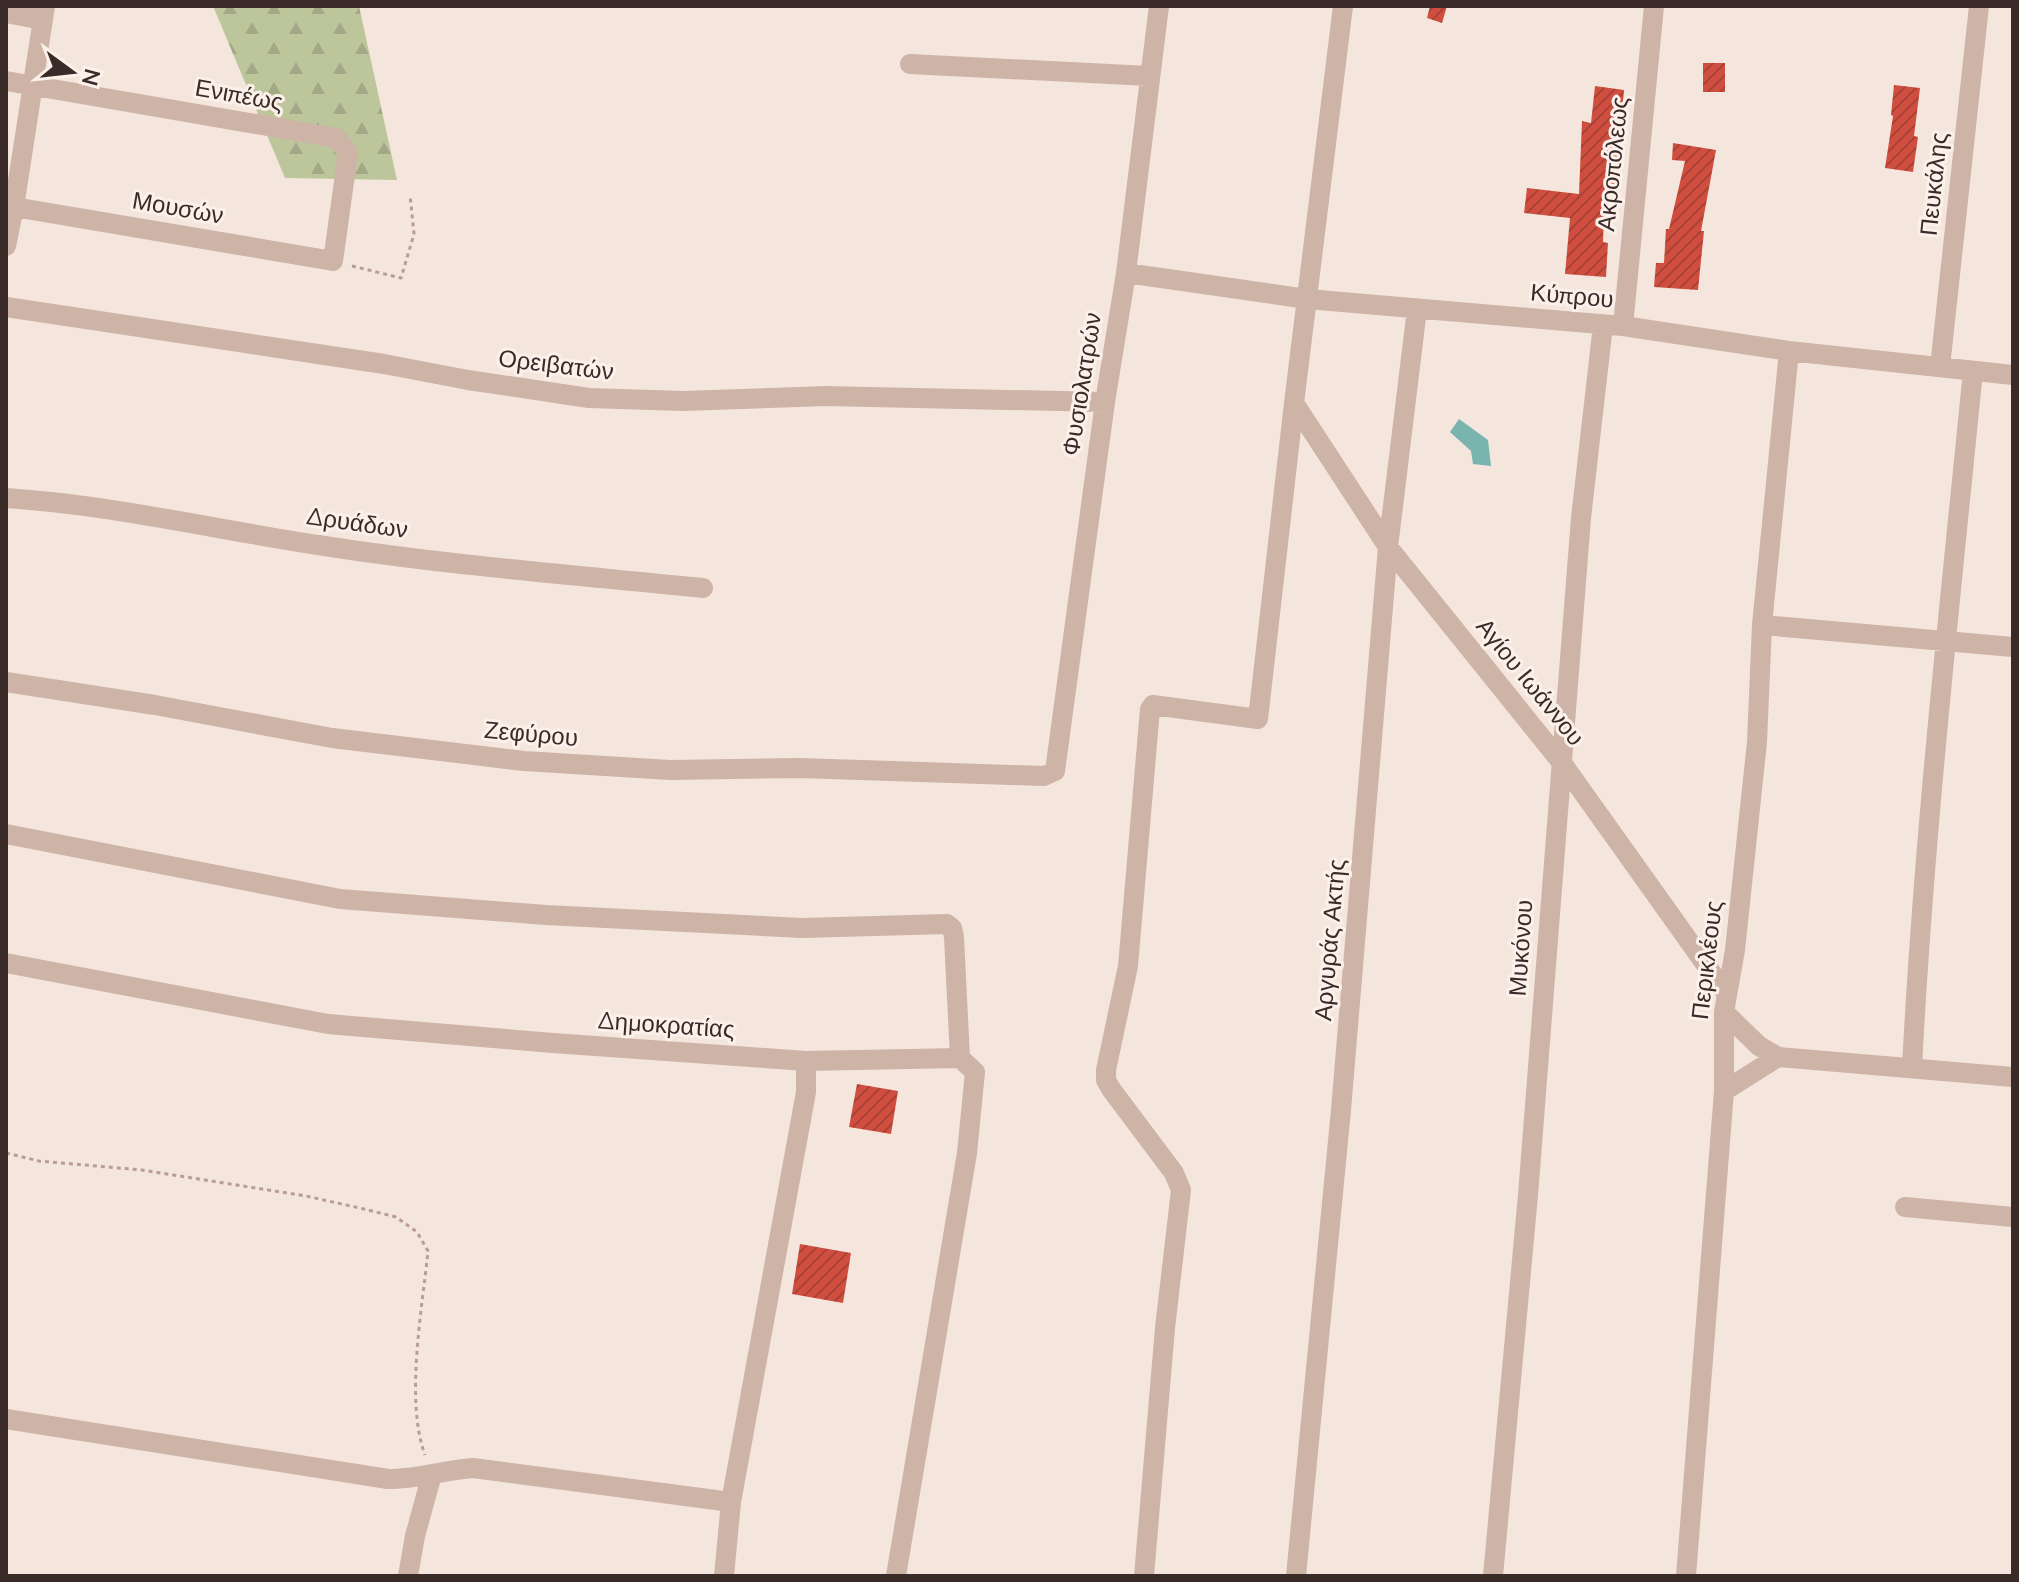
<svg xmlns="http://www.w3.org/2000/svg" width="2019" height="1582" font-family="'Nunito Sans',sans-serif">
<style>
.forest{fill:url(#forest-firs)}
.water{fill:#79b4ae}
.building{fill:url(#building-hatch)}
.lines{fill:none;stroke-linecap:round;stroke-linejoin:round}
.path{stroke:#ba9d91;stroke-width:3;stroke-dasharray:4 4;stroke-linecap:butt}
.minor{stroke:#ceb3a7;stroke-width:20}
.tertiary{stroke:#ceb3a7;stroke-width:20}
.labels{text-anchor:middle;stroke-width:6;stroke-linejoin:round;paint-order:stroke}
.street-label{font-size:24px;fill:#3a2b28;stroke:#fbf1ea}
</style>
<defs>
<pattern id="forest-firs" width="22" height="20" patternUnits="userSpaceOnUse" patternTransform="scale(2)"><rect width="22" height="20" fill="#bdc59b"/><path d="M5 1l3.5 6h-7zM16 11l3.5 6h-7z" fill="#a3a986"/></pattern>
<pattern id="building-hatch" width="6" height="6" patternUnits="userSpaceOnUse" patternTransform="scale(2)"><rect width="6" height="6" fill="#d04e3f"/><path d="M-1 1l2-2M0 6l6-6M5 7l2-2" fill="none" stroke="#aa4135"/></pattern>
</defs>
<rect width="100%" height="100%" fill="#f4e6dd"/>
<path class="forest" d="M213,6h146l38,174 -112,-2z"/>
<path class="water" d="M1459,419l29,21 3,26 -18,-2 -2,-13 -21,-19z"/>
<path class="building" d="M1430,6h17l-5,17 -15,-5z
M1703,63h22v29h-22z
M1894,85l26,3 -6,48 4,1 -5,35 -28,-4 8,-52 -2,-1z
M1595,86l29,4 -9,102 -10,-1 -2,51 5,1 -2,34 -41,-3 5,-56 -46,-5 3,-25 52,6 3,-73 9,2z
M1673,143l43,7 -15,81h3l-6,59 -44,-3 2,-24h8l2,-34h3l16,-68 -13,-1z
M857,1084l41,7 -7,43 -42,-7z
M800,1244l51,9 -8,50 -51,-9z"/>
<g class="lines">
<path class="path" d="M352,266l49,12 13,-44 -4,-39
M6,1153l33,8 103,9 164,26 58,13 32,8 21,15 11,19c-6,59 -23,150 -3,204"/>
<path class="minor" d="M1343,6l-49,397 94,144 174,216 164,230
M6,13l37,7
M910,64l239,12
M6,81l331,57 11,15 -15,108 -319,-54
M6,246l8,-39 31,-201
M1126,273l181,26 316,27 166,25 224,24
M6,307l378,57 84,16 121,18 94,3 142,-5 280,6
M1623,326l31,-320
M1940,367l39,-361
M6,498c106,7 207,31 312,47 127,20 257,30 385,43
M1762,625l251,22
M6,682l149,23 177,33 192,23 146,9 130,-2 244,8 11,-5 50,-369 21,-129 33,-267
M6,834l334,65 206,16 256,13 145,-4 5,4 2,9 6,121
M1724,1012l35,34 19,11 235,20
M806,1061l154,-3 15,14 -8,81 -71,423
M1912,1067c12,-233 38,-464 61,-696
M1724,1091l54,-34
M1905,1207l108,10
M6,1419l382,60c30,0 56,-9 85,-11l258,34
M408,1576l7,-40 17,-62
M1144,1576l21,-248 16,-138 -7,-17 -63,-84 -5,-9v-10l22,-104 22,-257 3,-4 105,14 36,-316
M1296,1576l45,-466 47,-563 29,-238
M1493,1576l35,-381 53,-677 22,-193
M1686,1576l38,-485v-79l11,-62 22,-208 5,-117 27,-274"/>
<path class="tertiary" d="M6,963l322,61 225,19 253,18v31l-75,410 -7,74"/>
</g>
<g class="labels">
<g class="street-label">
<text transform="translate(239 95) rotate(10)" y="8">Ενιπέως</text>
<text transform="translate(1613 164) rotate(-84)" y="8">Ακροπόλεως</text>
<text transform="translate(1934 184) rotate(-84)" y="8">Πευκάλης</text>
<text transform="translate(178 208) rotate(10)" y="8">Μουσών</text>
<text transform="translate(1572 296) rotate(5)" y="8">Κύπρου</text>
<text transform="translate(556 365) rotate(7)" y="8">Ορειβατών</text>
<text transform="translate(1082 384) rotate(-81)" y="8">Φυσιολατρών</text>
<text transform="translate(357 523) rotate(8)" y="8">Δρυάδων</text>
<text transform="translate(1530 682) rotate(51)" y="8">Αγίου Ιωάννου</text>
<text transform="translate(531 734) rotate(5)" y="8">Ζεφύρου</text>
<text transform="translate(1330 940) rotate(-85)" y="8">Αργυράς Ακτής</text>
<text transform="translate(1521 948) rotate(-86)" y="8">Μυκόνου</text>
<text transform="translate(1707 960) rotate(-83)" y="8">Περικλέους</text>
<text transform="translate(666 1025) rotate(4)" y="8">Δημοκρατίας</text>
</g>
</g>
<rect width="2019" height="1582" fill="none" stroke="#3a2b28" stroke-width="16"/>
<g transform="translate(72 72) rotate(105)" stroke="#fbf1ea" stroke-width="6" paint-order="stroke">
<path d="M0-6L14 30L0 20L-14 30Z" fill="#3a2b28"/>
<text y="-12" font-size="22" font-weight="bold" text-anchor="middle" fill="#3a2b28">N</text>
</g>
</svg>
